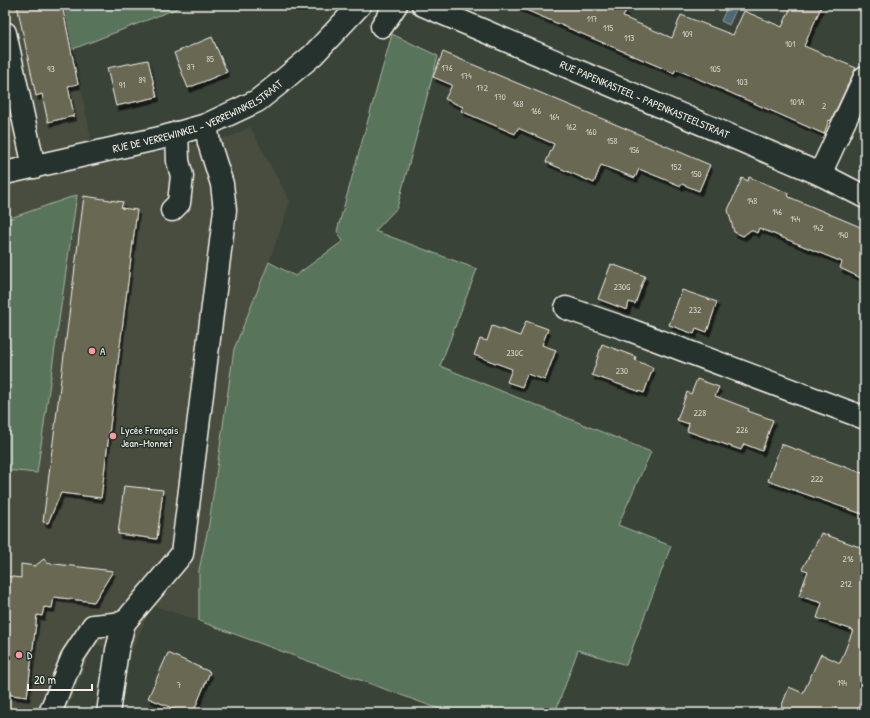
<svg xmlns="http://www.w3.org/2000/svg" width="870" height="718" font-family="'Patrick Hand',sans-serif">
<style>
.built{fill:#484e40}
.green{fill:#58745b;stroke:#a6b2a2}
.water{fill:#506874;stroke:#929fa2}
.building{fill:#696853;stroke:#f4f1e8;filter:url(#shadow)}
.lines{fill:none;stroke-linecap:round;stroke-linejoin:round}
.minor-casing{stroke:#f4f1e8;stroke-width:25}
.minor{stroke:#26332d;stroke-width:22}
.poi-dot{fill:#ff9aa2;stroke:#26332d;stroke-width:1.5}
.labels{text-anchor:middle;stroke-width:3;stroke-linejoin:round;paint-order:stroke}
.number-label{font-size:9px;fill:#d1cfc3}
.street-label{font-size:11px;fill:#f4f1e8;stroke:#26332d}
.poi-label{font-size:11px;fill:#f4f1e8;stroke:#26332d;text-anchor:start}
</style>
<defs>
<filter id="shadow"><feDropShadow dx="2.5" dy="4.5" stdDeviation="0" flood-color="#0009"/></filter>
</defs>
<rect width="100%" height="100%" fill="#3a4338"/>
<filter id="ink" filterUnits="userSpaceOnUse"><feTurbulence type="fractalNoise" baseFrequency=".025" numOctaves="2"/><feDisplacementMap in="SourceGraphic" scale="8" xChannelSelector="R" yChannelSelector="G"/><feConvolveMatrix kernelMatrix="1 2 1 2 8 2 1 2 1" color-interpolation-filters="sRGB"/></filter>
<g filter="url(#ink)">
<path class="built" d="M5,5h59l27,134 4,27 137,-30 18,-9 40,75 -21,60 -35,87 -25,175 -10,46v51l-47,-16 -22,50 -36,-11 -28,69h-61z"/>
<path class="green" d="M64,5h113l1,3 -105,41z
M392,34l46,22 -41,152 -22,23 102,38 -37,97 211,86 -33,73 53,21 -45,119 -48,-15 -23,63h-105l-251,-92v-51l10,-46 25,-175 35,-87 26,14 48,-35 -6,-10z
M77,195l-40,278 -32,-3v-250z"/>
<path class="water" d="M728,5h10l-9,20 -8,-4z"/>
<path class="building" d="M17,5h45l16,79 -10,2 6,30 -26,6 -6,-28 -6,2z
M514,5h97l15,6 -3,6 49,21 9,-23 52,20 11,-24 38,16 10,-22h30l-18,41 52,22 -2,4 -23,49 -2,-1 -5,14 -148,-65 -2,4z
M212,37l15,35 -39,16 -14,-35z
M443,52l186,78 81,35 -11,26 -17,-7 -1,2 -42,-17 -4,9 -34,-13 -7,18 -48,-21 8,-18 -36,-16 -3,6 -54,-23 2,-4 -18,-8 7,-14 -19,-8z
M148,60l9,37 -41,9 -9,-38z
M749,177l39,16 1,4 76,32v51l-25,-12 2,-6 -83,-34 -2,5 -6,-3 -8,6 -9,-4 -6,-22 14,-32 6,3z
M84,196l39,6 -2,6 16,2 -36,288 -40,-5 -13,30 -5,-1z
M611,264l34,12 -10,28 -6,-2 -2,8 -29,-11z
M682,290l35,12 -10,30 -11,-4 -2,6 -25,-9z
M526,321l22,8 -6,16 14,5 -11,30 -18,-6 -5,13 -15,-5 5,-13 -38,-14 6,-16 7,2 5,-15 28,10z
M602,344l34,13 -1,3 18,8 -9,25 -52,-18z
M697,379l22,8 -4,9 34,13 -1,2 25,9 -11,31 -18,-7 -3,6 -54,-19 2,-7 -12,-4 10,-28 4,2z
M781,444l84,30v41l-97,-34z
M124,486l39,4 -6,49 -39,-5z
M821,533l44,16v164h-86l10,-26 14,6 18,-39 19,9 13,-33 -36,-12 5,-15 -23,-7 9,-25 -6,-2 16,-29z
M44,559l3,4 66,8 -19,31 -40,-5 -2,11 -8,-1 -2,9 -5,-1 -10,82 -22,-3v-118l16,2v-14l14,2z
M168,653l42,19 -17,41h-9l-36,-15z"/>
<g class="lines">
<g class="minor-casing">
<g id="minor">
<path id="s1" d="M423,5l397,169 45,23"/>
<path d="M382,26l14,-21"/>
<path d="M5,33l29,134"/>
<path id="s2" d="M5,173l155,-35 46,-13 51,-24 19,-15 37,-31 47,-50"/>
<path d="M820,174l45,-97"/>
<path d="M172,210l7,-7 3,-27 -4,-15 -1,-28"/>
<path d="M566,308l64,22 235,88"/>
<path d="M50,713l23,-57 20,-30 31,-3"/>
<path d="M108,713l9,-63 7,-27 58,-69 43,-344 -3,-26 -13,-41 -3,-18"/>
</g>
</g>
<use href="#minor" class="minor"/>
</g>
</g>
<g class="poi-dot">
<circle cx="92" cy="351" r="4"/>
<circle cx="113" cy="436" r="4"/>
<circle cx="19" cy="655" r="4"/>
</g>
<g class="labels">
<g class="number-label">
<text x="592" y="22">117</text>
<text x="608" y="31">115</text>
<text x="687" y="37">109</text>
<text x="629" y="41">113</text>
<text x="790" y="47">101</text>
<text x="210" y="62">85</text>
<text x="191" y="70">87</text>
<text x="447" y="71">176</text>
<text x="51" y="72">93</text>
<text x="715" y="72">105</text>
<text x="466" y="79">174</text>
<text x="142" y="83">89</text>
<text x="742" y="85">103</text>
<text x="122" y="88">91</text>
<text x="482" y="91">172</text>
<text x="500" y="100">170</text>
<text x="797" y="105">101A</text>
<text x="518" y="107">168</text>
<text x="824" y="109">2</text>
<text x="536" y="114">166</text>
<text x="554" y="120">164</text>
<text x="571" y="130">162</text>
<text x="591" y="135">160</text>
<text x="612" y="144">158</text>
<text x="634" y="153">156</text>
<text x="676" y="170">152</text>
<text x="696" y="177">150</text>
<text x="752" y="204">148</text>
<text x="777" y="215">146</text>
<text x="795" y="222">144</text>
<text x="818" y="231">142</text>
<text x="843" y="238">140</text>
<text x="622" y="290">230G</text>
<text x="695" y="313">232</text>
<text x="515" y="356">230C</text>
<text x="622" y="374">230</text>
<text x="700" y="416">228</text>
<text x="742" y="433">226</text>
<text x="817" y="482">222</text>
<text x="848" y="562">216</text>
<text x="846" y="587">212</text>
<text x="842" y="686">194</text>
<text x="179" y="688">7</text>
</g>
<g class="street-label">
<text dy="4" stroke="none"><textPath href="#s1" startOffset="241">RUE PAPENKASTEEL - PAPENKASTEELSTRAAT</textPath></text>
<text dy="4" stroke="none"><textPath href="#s2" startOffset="202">RUE DE VERREWINKEL - VERREWINKELSTRAAT</textPath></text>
</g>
<g class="poi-label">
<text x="100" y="355">A</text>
<text x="121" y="434">Lycée Français<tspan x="121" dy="13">Jean-Monnet</tspan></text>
<text x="27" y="659">D</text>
</g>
</g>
<rect width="870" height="718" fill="none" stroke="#26332d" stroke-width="20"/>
<rect x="10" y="10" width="850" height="698" fill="none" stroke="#f4f1e8" stroke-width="1.5" filter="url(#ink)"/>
<path d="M28 684v6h64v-6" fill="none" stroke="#f4f1e8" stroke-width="2"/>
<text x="34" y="684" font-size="12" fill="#f4f1e8" stroke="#26332d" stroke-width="3" paint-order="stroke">20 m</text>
</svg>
